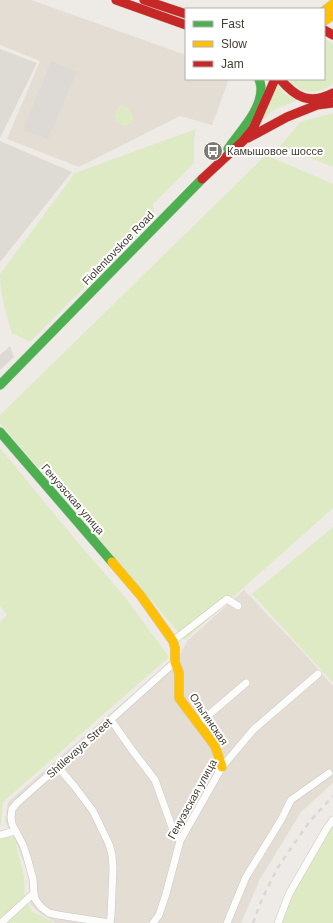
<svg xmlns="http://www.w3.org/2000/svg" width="333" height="923" font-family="Arial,sans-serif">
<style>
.residential{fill:#e3ddd3}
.industrial{fill:#dedad4}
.green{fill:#deeac4}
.parking{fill:#dddad6}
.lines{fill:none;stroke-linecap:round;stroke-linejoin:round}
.street-casing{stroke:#cbc7c2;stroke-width:8}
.fast-casing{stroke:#cfcabe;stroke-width:10}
.slow-casing{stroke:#cfcabe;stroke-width:10}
.jam-casing{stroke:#cfcabe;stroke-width:10}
.street{stroke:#fcfcfb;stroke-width:7}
.fast{stroke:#4caf50;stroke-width:9}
.slow{stroke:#ffc107;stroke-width:9}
.jam{stroke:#c62828;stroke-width:9}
.rail{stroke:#d8d7d7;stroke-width:2.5;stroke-dasharray:5 5;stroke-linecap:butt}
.labels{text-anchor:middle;stroke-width:4;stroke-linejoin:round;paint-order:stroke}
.poi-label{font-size:11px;fill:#443c33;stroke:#fff;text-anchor:start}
.street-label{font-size:11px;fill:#443c33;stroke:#fff}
</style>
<rect width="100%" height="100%" fill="#eeebe6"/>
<path class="residential" d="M0,0h31l155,55v24h43l-17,46 -32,-9 -101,51 -72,-28 33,-78 -40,-16z
M244,590l58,61 31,35v97l-32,29 -41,67 -19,44h-187l1,-1 -15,-9 -9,-8 -3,-31 -10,-27 -13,-26 3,-19 161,-139 12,-10 6,-12z"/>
<path class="industrial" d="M0,49l37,14 -37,75z
M0,141l72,31 -72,90z"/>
<path class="green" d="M324,38l9,6v39c-10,10 -27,12 -38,3 -3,-2 -5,-5 -7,-7h36z
M277,83l7,10 13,7 -25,11 -8,8 -3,-2z
M123,105l7,4 3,8 -1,6 -7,3 -8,-3 -3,-6 4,-10z
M333,113v54l-53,-21 20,-24z
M196,129l-2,9v25l-41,41 2,12 -125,126 -18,-9c-6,-19 -12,-38 -12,-59l75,-101z
M266,155l67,29v324l-148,132 -185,-217v-8z
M0,448l74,90 51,59 44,60 -166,145 -2,22 -1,3v-205l7,-7 -7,-9z
M333,527v156l-81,-89z
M333,821v102h-54l41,-82z
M0,835l14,2 10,38 1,24 8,13 21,10 -1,1h-53z"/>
<path class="parking" d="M51,61l26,11 -29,67 -25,-9z
M10,346l4,11 -14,13v-15z"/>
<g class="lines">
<g class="street-casing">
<path id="street" d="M173,641l54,-42 11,7
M111,720l21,30 23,30 18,50 7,11
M198,724l48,-41
M58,767l17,20 18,24 16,33 3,11 1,13 -2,48 -1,7
M0,835l15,-4
M1,923l33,-30
M110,923l-52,-8 -9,-2 -8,-6 -6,-8 -1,-6 -1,-14 -6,-22 -4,-12 -11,-21 -1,-7 1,-8 5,-6 80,-71 78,-70
M153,923l6,-8 7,-21 14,-53 42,-74 32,-38 64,-55
M227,923l19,-46 35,-57 10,-20 38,-27
M278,923l11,-29 38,-66 6,-8"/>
</g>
<g class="fast-casing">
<path id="fast" d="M228,149c11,-17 34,-39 33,-61 0,-3 -1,-6 -2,-9
M0,385l202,-206
M0,432l112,130"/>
</g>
<g class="slow-casing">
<path id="slow" d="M324,11l9,-7
M324,21l9,-6
M112,562l29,34 32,45 2,7v14l4,11v25l36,48 7,21"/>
</g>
<g class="jam-casing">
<path id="jam" d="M116,0l70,25
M144,0l42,14
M324,30l9,5
M280,79c16,19 30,26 53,14
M248,138l39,-21 30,-12 16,-2
M202,179l41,-38 10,-12 22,-50"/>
</g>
<use href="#street" class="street"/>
<use href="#fast" class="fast"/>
<use href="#slow" class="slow"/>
<use href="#jam" class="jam"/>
<path class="rail" d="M253,923l9,-24 16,-32 32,-46 23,-25"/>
</g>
<defs>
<g id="bus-disc" transform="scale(1)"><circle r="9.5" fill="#807972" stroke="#fff"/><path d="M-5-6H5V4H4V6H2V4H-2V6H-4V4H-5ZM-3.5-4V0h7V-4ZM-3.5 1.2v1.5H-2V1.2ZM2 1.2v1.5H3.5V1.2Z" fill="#fff"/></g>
</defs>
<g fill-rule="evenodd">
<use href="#bus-disc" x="213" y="151"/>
</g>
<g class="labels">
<g class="poi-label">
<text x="227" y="155">Камышовое шоссе</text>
</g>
<g class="street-label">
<text transform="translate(118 248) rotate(-46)" y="4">Fiolentovskoe Road</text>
<text transform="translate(73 499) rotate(49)" y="4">Генуэзская улица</text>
<text transform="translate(209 719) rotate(56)" y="4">Ольгинская</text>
<text transform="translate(79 748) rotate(-42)" y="4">Shtilevaya Street</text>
<text transform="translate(192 799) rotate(-61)" y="4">Генуэзская улица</text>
</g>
</g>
<rect x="185" y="8" width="140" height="72" fill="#ffffff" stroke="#b4b1ad"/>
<rect x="193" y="21" width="20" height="6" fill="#4caf50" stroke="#b4b1ad"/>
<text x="221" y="28" font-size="12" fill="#443c33">Fast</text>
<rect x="193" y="41" width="20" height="6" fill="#ffc107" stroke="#b4b1ad"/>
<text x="221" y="48" font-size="12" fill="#443c33">Slow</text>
<rect x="193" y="61" width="20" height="6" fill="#c62828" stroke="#b4b1ad"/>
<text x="221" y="68" font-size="12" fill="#443c33">Jam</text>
</svg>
